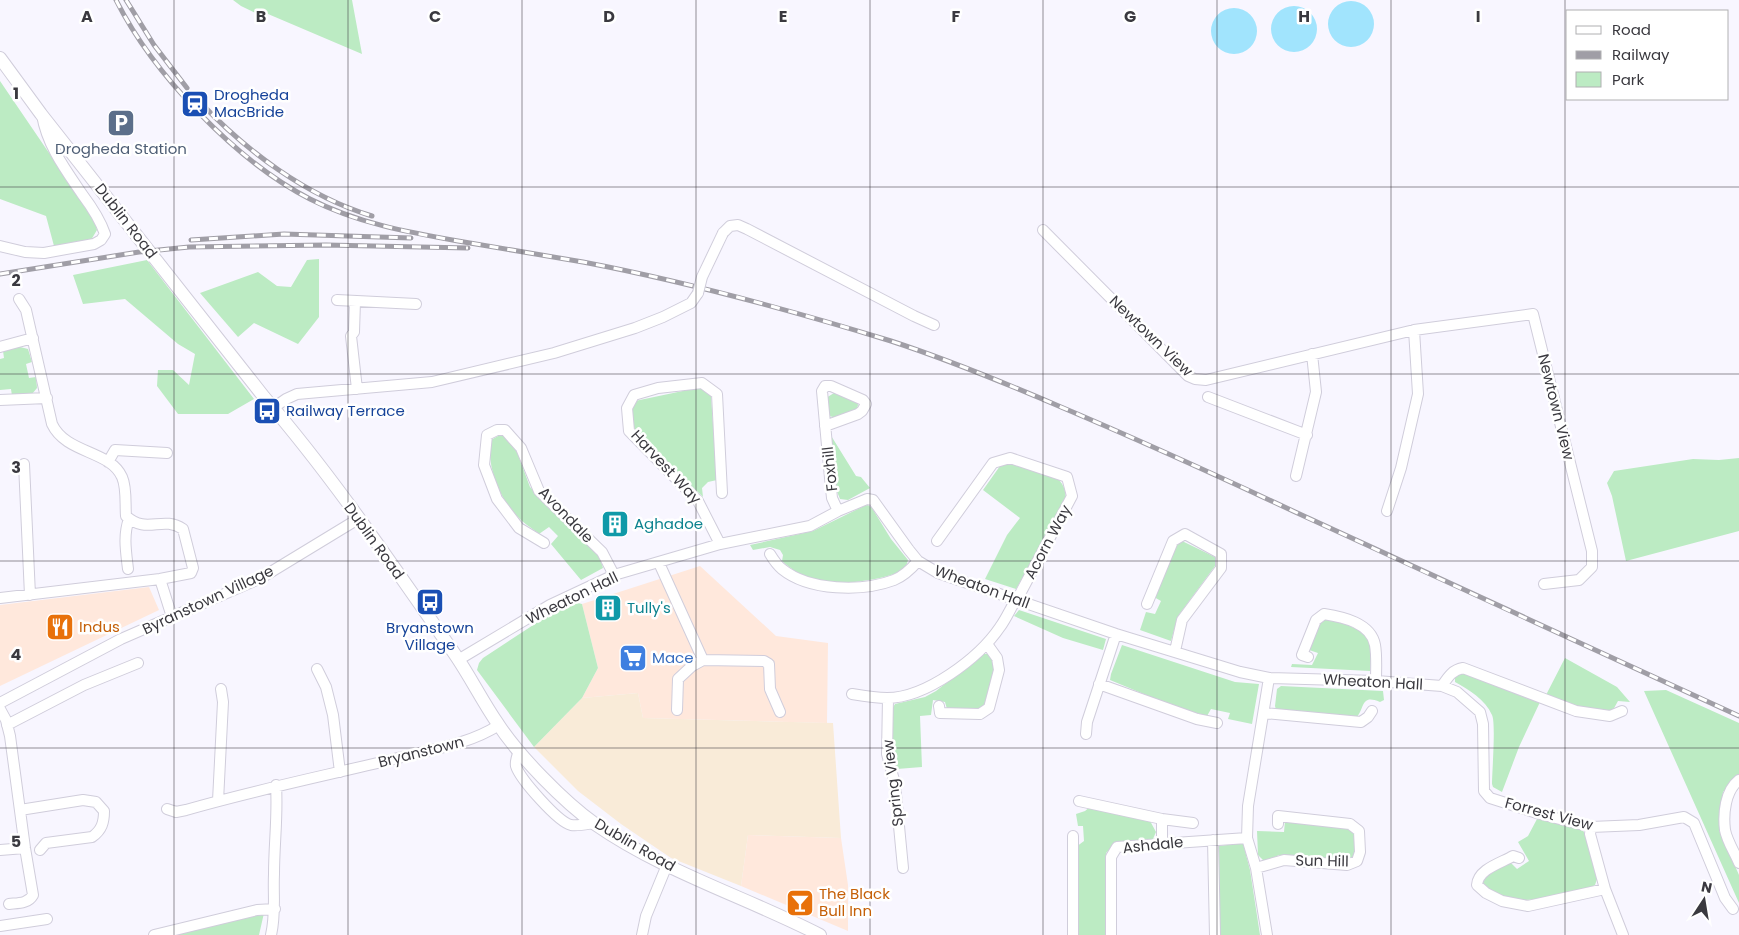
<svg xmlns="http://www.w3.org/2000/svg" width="1739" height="935" font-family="Poppins,sans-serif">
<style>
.commercial{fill:#ffe8dc}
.industrial{fill:#f9ebd8}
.green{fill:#bcebc3}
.water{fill:#a1e4fd}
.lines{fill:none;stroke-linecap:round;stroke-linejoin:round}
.minor-casing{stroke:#d0cddb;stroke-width:12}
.major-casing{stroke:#d0cddb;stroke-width:14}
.minor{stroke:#fff;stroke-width:10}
.major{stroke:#fff;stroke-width:12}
.rail-casing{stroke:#a09ea6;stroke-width:5}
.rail{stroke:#fff;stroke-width:3;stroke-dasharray:9;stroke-linecap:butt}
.minor-bridge-casing{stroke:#d0cddb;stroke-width:12;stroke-linecap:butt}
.minor-bridge{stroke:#fff;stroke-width:10}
.grid{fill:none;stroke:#3a393f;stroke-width:1;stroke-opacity:0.55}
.labels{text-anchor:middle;stroke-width:5;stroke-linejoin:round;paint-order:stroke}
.transit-label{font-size:15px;fill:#164399;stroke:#fff;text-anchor:start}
.service-label{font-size:15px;fill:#4e5e75;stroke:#fff}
.street-label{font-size:15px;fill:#3a393f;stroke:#fff}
.culture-label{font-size:15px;fill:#0d838f;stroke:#fff;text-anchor:start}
.food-label{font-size:15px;fill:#c56008;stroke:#fff;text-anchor:start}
.shop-label{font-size:15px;fill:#366cbe;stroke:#fff;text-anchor:start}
.grid-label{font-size:16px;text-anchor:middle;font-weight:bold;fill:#3a393f;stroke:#fff;stroke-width:5;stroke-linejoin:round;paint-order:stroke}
</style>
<rect width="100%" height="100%" fill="#f8f6ff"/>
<path class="commercial" d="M700,566l76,70 52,7 -1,80 -184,-5 -5,-25 -56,5 16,-30 -16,-64z
M149,587l10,23 -159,76v-81z
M748,835l93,3 7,47v46l-107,-45z"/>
<path class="industrial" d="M638,693l5,25 190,5 8,115 -93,-3 -7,51 -70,-28 -50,-34 -43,-33 -44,-44 48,-49z"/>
<path class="green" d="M233,0h119l10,54 -94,-40 -2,4 -25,-12z
M0,81l94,138 3,11 -6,10 -37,6 -8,-30 -46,-17z
M319,259v58l-21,27 -44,-21 -16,14 -38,-44 58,-21 19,14 14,1 16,-27z
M147,260l107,139 -26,15h-50l-21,-28 1,-16h15l16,15 6,-31 -17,-10 -53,-45 -42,5 -10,-29z
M20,347l8,2 4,13 -6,2 3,14 7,-1 1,11 -5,6 -20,2 -1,-7 -11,1v-31l4,-1 -1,-7z
M697,388l8,1 6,7 6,84 -9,2 -6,6 1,9 -68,-66 -4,-19 4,-11z
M834,393l23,8 1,4 -1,4 -20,9 -8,-2 -3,-18z
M830,434l26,42 5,1 9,11 -22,12 -8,-1 -4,-10z
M498,436h9l10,16 13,35 69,67 4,14 -22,12 -30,-36 7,-8 -9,-9 -10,7c-7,-6 -16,-11 -22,-18 -18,-18 -31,-51 -26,-76z
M1739,458v73l-113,30 -14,-65 -5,-13 7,-12 79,-12 26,1z
M1005,463h10l44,17c7,8 8,15 5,25l-48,84 -31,-10 22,-44 13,-17 -37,-28 17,-24z
M868,505l4,3 19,31 17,21c-1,3 -1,5 -3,7 -11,14 -74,19 -90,14 -12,-4 -23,-11 -33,-20l1,-6 -3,-5 -10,-3 -17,3 -3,-5 63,-14 51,-25z
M1182,541l33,16 3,5 -40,54 -7,25 -31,-11 6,-18 9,2 6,-13 -7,-4 22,-54z
M570,601l12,3 16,64 -16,30 -48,49 -57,-77 2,-7 4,-5z
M1019,610l87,29 -3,11 -40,-12 -49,-22z
M1324,619h10l29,13c10,9 8,26 7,39l-79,-4 1,-3 20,1 6,-12 -9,-3 12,-29z
M1122,645l113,37 24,2 -7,40 -24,-5 2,-6 -19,-4 -4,7 -32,-9 -65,-27 1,-6z
M983,654h6l5,7v11l-10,34 -7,5 -30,-2 -2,-7 -12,-2 -2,15 -11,1 2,51 -25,2 -4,-12 -2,-46 4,-7 30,-7 11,-6z
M1565,658l52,29 13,15 -12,-1 -5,9c-24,1 -46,-5 -67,-15z
M1464,670l62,28 14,4 -21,45 -17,45 -9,-5 -1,-3c0,-12 4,-61 0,-69 -7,-16 -23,-25 -37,-33v-6z
M1281,686l102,5 1,9 -4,2c-19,-8 -15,5 -23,15l-81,-7 -1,-4 2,-17z
M1666,690l73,33v51l-16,18 -4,38 20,45v28l-95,-212z
M1091,806l58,13 7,13 -3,7 -38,5 -9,9v82h-27l-3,-88 8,-6 -1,-15h-5l-2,-12 9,-3z
M1537,819l45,10 3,5 12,45 -2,6c-8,5 -18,6 -27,8 -28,7 -64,15 -86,-10l1,-4 26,-18 8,8 12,-8 -11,-19 10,-6z
M1285,821l64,7 7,6v17l-2,7 -8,3 -67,-6 -10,5h-6l-5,-5 -1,-24 27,1z
M1243,843l7,27 10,65h-40l-1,-89z
M264,913l-5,22h-89z"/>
<path class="water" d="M1328 24a23 23 0 1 1 46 0a23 23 0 1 1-46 0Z
M1271 29a23 23 0 1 1 46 0a23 23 0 1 1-46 0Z
M1211 31a23 23 0 1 1 46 0a23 23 0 1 1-46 0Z"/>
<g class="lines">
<g class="minor-casing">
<path id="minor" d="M1043,230l145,146 7,3 11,1 208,-50 119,-16 59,237v16l-13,13 -35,4
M723,233l7,-7 8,-1 9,4 167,87 20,9
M0,246l25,6 19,1 50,-9 7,-4 4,-6c-5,-15 -14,-28 -23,-40 -17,-25 -35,-49 -40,-79
M337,300l79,4
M355,301l-1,31 -3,4 6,53
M0,347l33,-9
M1208,397l99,38
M0,400l47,-2
M273,408l13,-9 11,-5 135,-12 122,-29 81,-25 28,-11 28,-14 7,-10
M825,426l33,-12 4,-3 4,-7 -3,-4 -32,-14h-6l-3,5 8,87 2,20 6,13
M108,462l7,-12 52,3
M24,464l6,131
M1296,476l20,-84 -4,-38
M1387,511l14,-43 17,-74 -4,-64
M544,543l-25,-15 -22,-29 -13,-34 3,-30 10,-5h8l16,18 18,43 63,61 12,23
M720,544l-22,-43 -69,-70 -2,-23 7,-13 24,-7 44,-5 15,11 5,99
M770,554c3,5 7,11 12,15 27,22 80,23 112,11 10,-4 17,-11 24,-19
M659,563l44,97
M128,569c-2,-17 -5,-34 1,-50
M160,579l12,38
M0,598l160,-19 31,-6 2,-5 -10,-39c-21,-14 -36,6 -57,-13 -1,-11 1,-28 -4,-39 -12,-27 -56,-23 -70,-53l-26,-114 -7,-11
M1147,604l26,-63 12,-7 36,20v14l-39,52 -7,31
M1308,657l-6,-2 14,-35 8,-6c19,3 47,9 51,31 2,11 1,24 1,36
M458,660l92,-55 64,-30 106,-31 90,-18 28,-15 29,-12 6,1 36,50 9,11 20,12 178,61 124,38 29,6 107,3 66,5 15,6 23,20 3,12 1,67 6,7 50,16 51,13 48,-2 45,-8 10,6 31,75 8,11
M317,669l9,18 7,28 7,57
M1099,684l98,35 20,4
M1442,686c6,-9 10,-16 21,-18l113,43 34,5 12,-5
M852,694c12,2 24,4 35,4 39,0 92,-40 113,-71 8,-11 12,-23 20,-33l52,-98 -5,-19 -57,-19 -17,5 -56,78
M888,698l-1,56 8,30 8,84
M0,703l121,-64 140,-61 97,-59
M939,706l1,7 40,1 9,-6 10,-38 -2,-12 -10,-14
M0,709l6,11 4,16 15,112 8,47c-5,9 -16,8 -24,9
M677,710l1,-31 14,-13 11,-6 61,1 5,3 1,25 10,23
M1264,713l97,9 7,-5 4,-6
M7,725l77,-40 54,-22
M1086,734l1,-12 29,-88
M519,751c-2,5 -4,10 -3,15 4,13 42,56 55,59 7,1 16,-1 23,-2
M1739,780c-14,11 -16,34 -14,50 2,11 10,23 14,33
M218,801l5,-99 -2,-13
M1079,801l83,18 31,4
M167,809l9,3 10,-2c69,-20 138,-34 208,-51 35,-9 74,-14 105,-34
M20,810l63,-10 13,2 8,9c0,11 -2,19 -12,26l-46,6 -6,7
M1162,819v24
M1591,827l-1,7 15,55 18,46
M1073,836v99
M1213,840l2,95
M0,850l25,-2
M1519,858l-6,-2c-12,7 -35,13 -36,29l9,8 16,8 26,5 77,-17
M1256,868l28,-8 63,5 10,-4 3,-9 -1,-21 -9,-7 -72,-8v8
M0,926l47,-7
M154,935l103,-25 18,-1
M271,935c5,-21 2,-40 3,-61 0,-30 4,-59 2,-89
M642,935l4,-19 21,-51
M1111,935v-78l6,-10 130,-9
M1267,935l-11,-67 -9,-30 1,-32 21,-128"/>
</g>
<g class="major-casing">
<path id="major" d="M0,58l41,56 223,283c69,80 129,169 190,256 16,23 28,48 44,71 21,32 66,78 97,100 69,48 151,73 225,111"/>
</g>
<use href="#minor" class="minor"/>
<use href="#major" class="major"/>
<g class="rail-casing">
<path id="rail" d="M116,0c37,74 120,161 194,199 47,24 97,33 148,42 42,7 84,14 125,21 105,20 207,48 308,79 58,19 114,42 170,66 78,33 155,68 232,104 149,69 298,137 446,205
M126,0l28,45 33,43
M199,101c47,50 107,95 173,115
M191,240l93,-6 127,4
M0,274l139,-22 50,-5 137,-2 142,3"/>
</g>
<use href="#rail" class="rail"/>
<g class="minor-bridge-casing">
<path id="minor-bridge" d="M698,293l4,-16 21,-44"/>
</g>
<use href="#minor-bridge" class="minor-bridge"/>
</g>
<path class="grid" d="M174,0v935M348,0v935M522,0v935M696,0v935M870,0v935M1043,0v935M1217,0v935M1391,0v935M1565,0v935M0,187h1739M0,374h1739M0,561h1739M0,748h1739"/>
<defs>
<g id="station-square" transform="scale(1.4375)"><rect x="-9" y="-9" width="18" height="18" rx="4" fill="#1a4fb4" stroke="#fff"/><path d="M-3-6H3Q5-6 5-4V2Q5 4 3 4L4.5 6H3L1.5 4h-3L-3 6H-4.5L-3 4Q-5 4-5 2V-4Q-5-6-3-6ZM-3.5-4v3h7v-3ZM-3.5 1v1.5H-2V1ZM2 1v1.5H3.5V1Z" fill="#fff"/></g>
<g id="parking-square" transform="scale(1.4375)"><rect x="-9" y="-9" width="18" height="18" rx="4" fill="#5c6f8a" stroke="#fff"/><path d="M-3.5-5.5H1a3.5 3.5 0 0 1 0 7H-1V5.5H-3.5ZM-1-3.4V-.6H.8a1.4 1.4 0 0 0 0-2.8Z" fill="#fff"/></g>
<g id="bus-square" transform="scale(1.4375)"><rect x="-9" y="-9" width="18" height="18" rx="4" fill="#1a4fb4" stroke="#fff"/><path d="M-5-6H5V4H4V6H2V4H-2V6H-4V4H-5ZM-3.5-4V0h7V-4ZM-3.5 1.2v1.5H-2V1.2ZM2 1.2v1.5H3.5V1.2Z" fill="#fff"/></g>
<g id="building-square" transform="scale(1.4375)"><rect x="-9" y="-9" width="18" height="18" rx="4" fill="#0f9aa8" stroke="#fff"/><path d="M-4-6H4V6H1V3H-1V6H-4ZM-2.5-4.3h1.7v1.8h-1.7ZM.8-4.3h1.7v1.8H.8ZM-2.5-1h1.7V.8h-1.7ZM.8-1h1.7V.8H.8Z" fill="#fff"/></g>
<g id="restaurant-square" transform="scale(1.4375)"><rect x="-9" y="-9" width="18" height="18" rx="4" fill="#e8710a" stroke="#fff"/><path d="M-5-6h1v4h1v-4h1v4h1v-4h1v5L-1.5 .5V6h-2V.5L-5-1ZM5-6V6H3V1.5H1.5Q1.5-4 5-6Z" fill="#fff"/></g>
<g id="supermarket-square" transform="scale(1.4375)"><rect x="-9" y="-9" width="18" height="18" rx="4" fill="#3f7fe0" stroke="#fff"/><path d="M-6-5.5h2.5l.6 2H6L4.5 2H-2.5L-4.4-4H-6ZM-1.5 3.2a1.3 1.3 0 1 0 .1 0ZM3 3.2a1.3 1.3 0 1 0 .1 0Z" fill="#fff"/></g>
<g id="bar-square" transform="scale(1.4375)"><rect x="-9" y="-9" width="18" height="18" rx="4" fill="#e8710a" stroke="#fff"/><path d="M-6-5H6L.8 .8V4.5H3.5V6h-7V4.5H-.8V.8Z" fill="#fff"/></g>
</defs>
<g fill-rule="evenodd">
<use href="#station-square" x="195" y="104"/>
<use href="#parking-square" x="121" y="123"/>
<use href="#bus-square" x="267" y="411"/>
<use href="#building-square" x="615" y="524"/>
<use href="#bus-square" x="430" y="602"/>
<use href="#building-square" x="608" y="608"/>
<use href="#restaurant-square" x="60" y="627"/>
<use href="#supermarket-square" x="633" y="658"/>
<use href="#bar-square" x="800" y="903"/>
</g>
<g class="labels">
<g class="transit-label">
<text x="214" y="100">Drogheda<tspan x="214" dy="17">MacBride</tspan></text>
<text x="286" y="416">Railway Terrace</text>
<text x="430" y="633" text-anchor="middle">Bryanstown<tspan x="430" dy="17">Village</tspan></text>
</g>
<g class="service-label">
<text x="121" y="154">Drogheda Station</text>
</g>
<g class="street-label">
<text transform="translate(126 221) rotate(52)" y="5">Dublin Road</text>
<text transform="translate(1151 336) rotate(44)" y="5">Newtown View</text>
<text transform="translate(1556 407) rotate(76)" y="5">Newtown View</text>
<text transform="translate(666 467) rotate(47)" y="5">Harvest Way</text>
<text transform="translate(830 469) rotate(-96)" y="5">Foxhill</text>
<text transform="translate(566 515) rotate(46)" y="5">Avondale</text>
<text transform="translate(374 541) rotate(54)" y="5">Dublin Road</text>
<text transform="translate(1048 542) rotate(-62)" y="5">Acorn Way</text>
<text transform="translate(982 587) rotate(20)" y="5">Wheaton Hall</text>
<text transform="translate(572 598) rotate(-26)" y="5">Wheaton Hall</text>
<text transform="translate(208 600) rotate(-25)" y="5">Byranstown Village</text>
<text transform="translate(1373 682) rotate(3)" y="5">Wheaton Hall</text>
<text transform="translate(421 752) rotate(-14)" y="5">Bryanstown</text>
<text transform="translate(893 783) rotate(-97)" y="5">Spring View</text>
<text transform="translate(1549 814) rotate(15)" y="5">Forrest View</text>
<text transform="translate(635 845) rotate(30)" y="5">Dublin Road</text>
<text transform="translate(1153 845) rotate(-6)" y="5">Ashdale</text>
<text transform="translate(1322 861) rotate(1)" y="5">Sun Hill</text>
</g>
<g class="culture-label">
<text x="634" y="529">Aghadoe</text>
<text x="627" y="613">Tully's</text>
</g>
<g class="food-label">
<text x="79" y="632">Indus</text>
<text x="819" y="899">The Black<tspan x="819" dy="17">Bull Inn</tspan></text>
</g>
<g class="shop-label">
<text x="652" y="663">Mace</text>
</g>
</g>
<g class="grid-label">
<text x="87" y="22">A</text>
<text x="261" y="22">B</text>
<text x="435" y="22">C</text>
<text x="609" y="22">D</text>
<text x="783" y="22">E</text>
<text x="956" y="22">F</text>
<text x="1130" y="22">G</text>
<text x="1304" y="22">H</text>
<text x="1478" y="22">I</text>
<text x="16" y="99">1</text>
<text x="16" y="286">2</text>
<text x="16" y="473">3</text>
<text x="16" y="660">4</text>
<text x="16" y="847">5</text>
</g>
<rect x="1566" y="10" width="162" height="90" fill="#ffffff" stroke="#b0b0b2"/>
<rect x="1576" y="26" width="25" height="8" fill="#ffffff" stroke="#b0b0b2"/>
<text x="1612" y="35" font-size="15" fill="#3a393f">Road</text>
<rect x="1576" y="51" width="25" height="8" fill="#a09ea6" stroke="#b0b0b2"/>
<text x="1612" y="60" font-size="15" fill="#3a393f">Railway</text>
<rect x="1576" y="72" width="25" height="15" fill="#bcebc3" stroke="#b0b0b2"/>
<text x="1612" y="85" font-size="15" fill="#3a393f">Park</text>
<g transform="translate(1704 900) rotate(12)" stroke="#ffffff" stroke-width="4" paint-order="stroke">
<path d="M0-4L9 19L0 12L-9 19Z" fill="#3a393f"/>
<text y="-8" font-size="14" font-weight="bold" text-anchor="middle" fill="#3a393f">N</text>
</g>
</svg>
